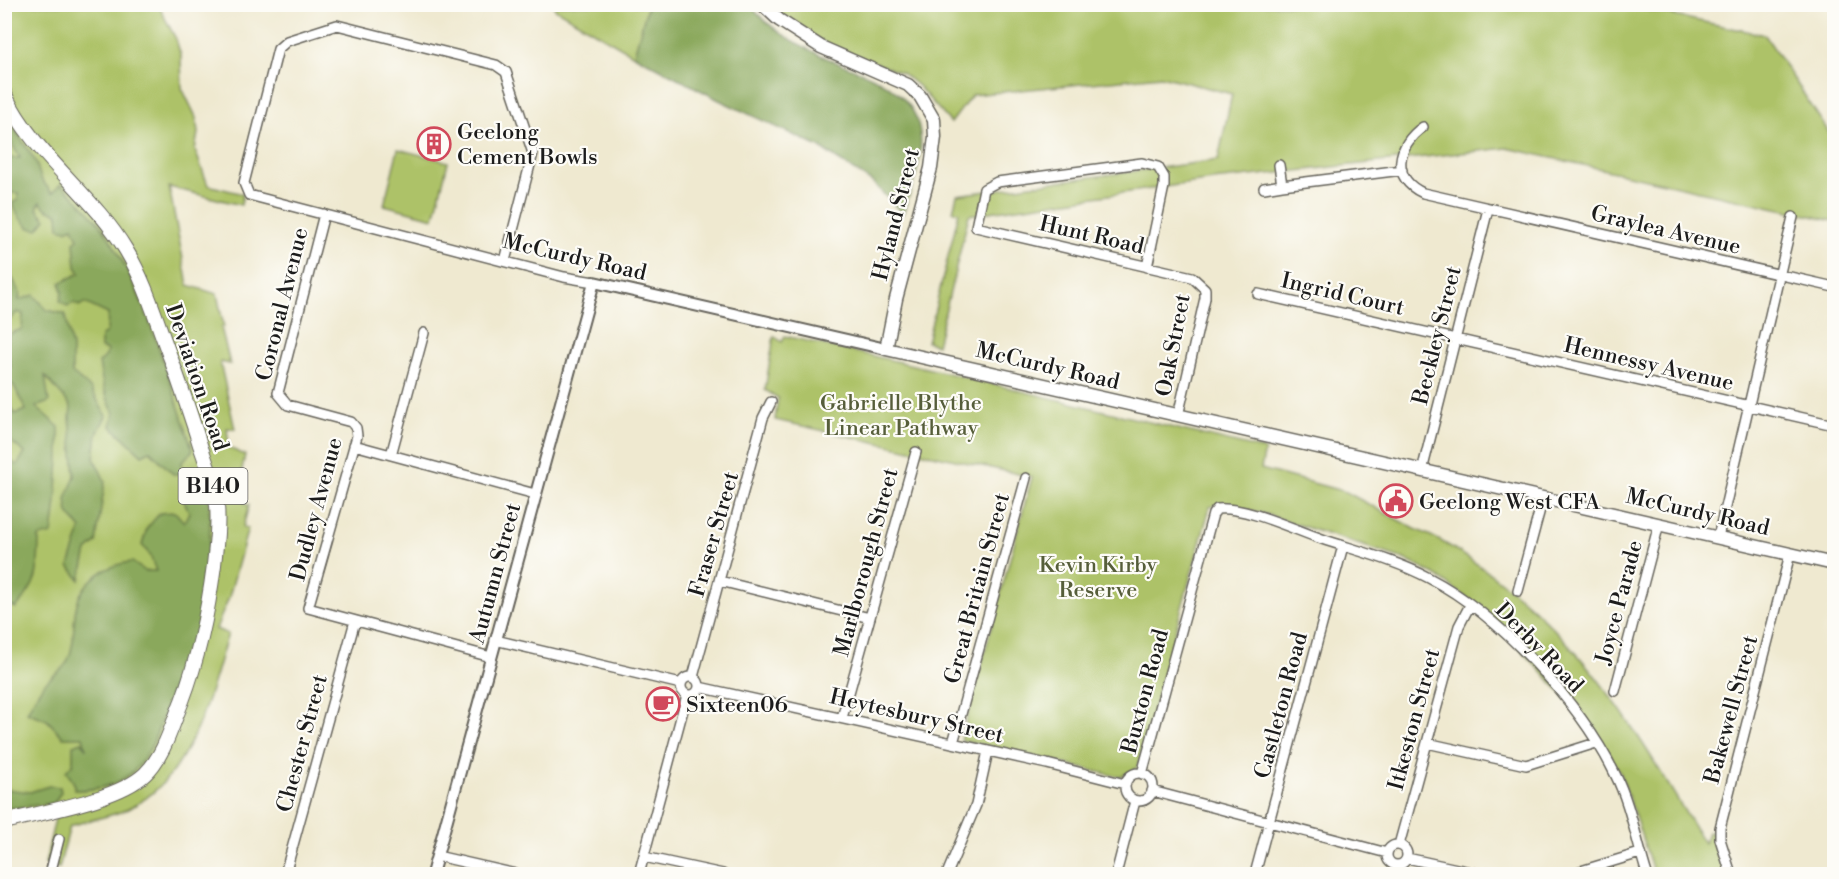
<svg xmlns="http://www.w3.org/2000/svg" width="1839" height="879" font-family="'Libre Bodoni',serif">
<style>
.green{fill:#adc267;stroke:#646f42;stroke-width:1.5}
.forest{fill:#8aa85c;stroke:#53623c;stroke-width:1.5}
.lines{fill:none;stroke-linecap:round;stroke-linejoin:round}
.minor-casing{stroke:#66645b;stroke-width:12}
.tertiary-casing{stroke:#66645b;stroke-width:14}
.secondary-casing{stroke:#66645b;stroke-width:15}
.primary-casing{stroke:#66645b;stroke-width:16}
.minor{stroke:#fff;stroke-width:9}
.tertiary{stroke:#fff;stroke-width:10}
.secondary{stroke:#fff;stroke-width:12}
.primary{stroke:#fff;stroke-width:14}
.labels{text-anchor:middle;stroke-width:4.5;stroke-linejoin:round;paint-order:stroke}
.shield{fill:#fdfcf7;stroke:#605f5e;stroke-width:1.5}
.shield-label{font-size:21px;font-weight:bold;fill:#1c1c1c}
.poi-label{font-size:22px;fill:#1c1c1c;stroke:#fdfcf7;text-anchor:start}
.street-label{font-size:22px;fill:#1c1c1c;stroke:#fdfcf7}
.park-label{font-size:22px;fill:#565e3a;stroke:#fdfcf7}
</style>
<rect width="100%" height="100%" fill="#fdfcf7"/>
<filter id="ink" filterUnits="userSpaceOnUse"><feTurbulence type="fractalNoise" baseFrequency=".0167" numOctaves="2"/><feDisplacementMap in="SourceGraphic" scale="12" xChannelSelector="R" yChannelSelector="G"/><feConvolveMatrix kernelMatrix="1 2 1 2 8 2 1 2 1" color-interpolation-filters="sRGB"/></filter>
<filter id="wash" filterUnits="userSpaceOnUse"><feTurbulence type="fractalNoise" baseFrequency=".008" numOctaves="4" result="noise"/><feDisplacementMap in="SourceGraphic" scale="24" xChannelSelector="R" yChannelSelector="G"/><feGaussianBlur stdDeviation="1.35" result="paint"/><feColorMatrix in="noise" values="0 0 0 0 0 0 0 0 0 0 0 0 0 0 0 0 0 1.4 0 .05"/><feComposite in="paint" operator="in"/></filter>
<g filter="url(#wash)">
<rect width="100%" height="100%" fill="#efe9d0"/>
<path class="green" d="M5,5h153l18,34 5,17 1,32 14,29 2,16 -3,17 13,35 35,9 -2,11 -72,-18 19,98 29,9 7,33h-3l9,37 -10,-2 15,67 -8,-1 2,20 16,7 -5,25 5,24 4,1 -6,22 5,1 -19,69 -13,32 12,5c-20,62 -35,144 -100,175 -18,8 -40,11 -58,17l-11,42 -14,-4 12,-55 -52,13z
M553,5h95l-14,50 -79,-46z
M770,5h853l142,30 69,105v81l-327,-73 -294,32 -244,35 -32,130 -10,-3 32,-130 -6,-1 4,-16 261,-35 14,-66 -71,-18 -189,19 -21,28 -33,-37 -16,-13 -80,-31 -38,-23z
M398,149l50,13 -14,56 -50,-13z
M774,336l8,6 3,-6 150,34 330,80 -4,19 85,23 69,37c27,10 53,28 77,46 101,75 148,164 212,268l4,-11 5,1 13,41h-72l-33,-100 -27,-45 -106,-116 -53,-38 -31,-16 -139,-45 -43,-11 -12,4 -73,261 -17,9 -159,-37 71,-263 -257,-57 3,-22 -13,-8z"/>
<path class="forest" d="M648,4l102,1c18,23 44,37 70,50 38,18 94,29 100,78 4,27 -9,56 -17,81l-31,-32 -53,-35 -100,-47 -85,-45z
M5,124l7,1 24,37 5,17 11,14 9,-9c18,16 37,35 49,55 39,64 58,140 83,211l-11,12v11l-9,1 -23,-23 -8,4 -31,-29 3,-13c-9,-16 -12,-32 -15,-50l7,-7 1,-6 -6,-2v-11l6,-6 1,-17 -23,-11 -6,3 -5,-3 -7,3 -7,-5 2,-9 -2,-9 20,-10 -4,-6 -2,-25 4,-3 -5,-12 -7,3 -7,-2 -1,-14 -12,-5 -6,-7 -3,7 9,10 -8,10 -9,-1 -9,-10 -8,-15 6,-3v-7h-13v-35h15l-15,-26z
M5,264l15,29 -1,7 15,-5 13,15 18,4 7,33v26l19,16 15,27 -9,18 -3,24 11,23 -9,62 -9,8 -7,29 -11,-14 12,-37 -13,-16 -2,-14 9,-23 -5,-57 1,-13 -26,-30 4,26 -13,5 23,20c1,36 -2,71 -7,107l-13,3c-1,35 1,44 -23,71l-11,-5c-1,-30 7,-57 7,-87l-7,-6v-53l12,8 8,-12 -20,-16v-40l10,17 11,-4 -12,-24 -9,-8 -1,-5 7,-7 -5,-16 3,-16 13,-5 1,-15 -6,-2 -6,7 -6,-6z
M194,484l14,12c6,43 -4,119 -19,159 -4,10 -11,19 -15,29 -13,32 -18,75 -51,95 -15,9 -33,11 -49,11v-7l-8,-12 7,-7v-19l9,-3 4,7 -3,-12h-20l-16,-17 -20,-8c5,-9 10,-20 17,-28 6,-7 18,-13 23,-22 9,-18 5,-36 9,-54 5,-27 31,-44 56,-46l13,9h11l-6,-16 -8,-10 5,-17 13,-15 15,-1 9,10 5,-10 -8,-17z
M49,786l11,1 1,5 -7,11 -49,6v-20l25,3z"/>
</g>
<g filter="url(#ink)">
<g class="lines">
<g class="minor-casing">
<path id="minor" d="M1423,127c-26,18 -33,51 0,66l411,94
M1279,165l3,20 120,-15
M1264,188l18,-3
M324,214l-46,179 10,12 63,17 5,6 1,8 -49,172 183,49
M505,261l28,-108 -27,-81 -10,-7 -159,-40 -50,16 -9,8 -34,134 5,12 315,82 30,5
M1147,267l17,-81v-9l-6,-10 -16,-4 -145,19 -13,7 -8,38 216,50 13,12v9l-27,118
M1258,294l576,131
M354,445l181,49
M391,455l33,-122
M1422,471l66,-262
M1718,537l75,-320
M720,581l150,37
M1518,591l25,-93
M495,640l186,44
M681 686a9 9 0 1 1 18 0a9 9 0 1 1-18 0Z
M693,677l70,-259 8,-16
M699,687l348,77 78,20
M1615,691l44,-167
M842,718l74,-266
M953,743l73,-265
M1427,743l99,22 70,-22
M1125 787a14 14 0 1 1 28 0a14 14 0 1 1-28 0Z
M1142,774l71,-260 4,-5c28,-3 78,21 105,30 36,12 73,21 107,39 71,37 151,125 186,196 15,29 22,69 32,100
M1152,791l235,62
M1399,845l60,-219 11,-21
M1387 855a10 10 0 1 1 20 0a10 10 0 1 1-20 0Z
M437,856l79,18
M644,857l79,17
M1407,858l73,16
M50,874l9,-35
M285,874l70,-253
M639,874l48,-179
M947,874l29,-69 12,-54
M1116,874l19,-73
M1255,874l88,-328
M1571,874l69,-21
M1731,874l-11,-35v-11l70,-274"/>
</g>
<g class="tertiary-casing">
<path id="tertiary" d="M432,874l162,-592 292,67"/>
</g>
<g class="secondary-casing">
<path id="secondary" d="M762,4l17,16 42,27 87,38 12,11 14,24 1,17 -4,31 -35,131 -10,50 948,215"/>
</g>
<g class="primary-casing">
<path id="primary" d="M4,93c29,62 87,99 122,157 20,33 31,73 45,109 10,28 20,57 29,86 7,20 15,40 17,61 2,19 -1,39 -3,59 -6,47 -15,91 -32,136 -10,24 -18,55 -37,73 -27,26 -103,38 -141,48"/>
</g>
<use href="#minor" class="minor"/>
<use href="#tertiary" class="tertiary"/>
<use href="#secondary" class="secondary"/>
<use href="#primary" class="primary"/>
</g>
</g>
<defs>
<g id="building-ring" transform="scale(1.725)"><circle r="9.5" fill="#fdfcf7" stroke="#d1495b" stroke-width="1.5"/><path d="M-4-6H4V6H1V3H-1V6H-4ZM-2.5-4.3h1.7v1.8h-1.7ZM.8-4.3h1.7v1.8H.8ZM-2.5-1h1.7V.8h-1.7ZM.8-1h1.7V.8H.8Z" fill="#d1495b"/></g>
<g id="civic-ring" transform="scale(1.725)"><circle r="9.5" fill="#fdfcf7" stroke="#d1495b" stroke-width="1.5"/><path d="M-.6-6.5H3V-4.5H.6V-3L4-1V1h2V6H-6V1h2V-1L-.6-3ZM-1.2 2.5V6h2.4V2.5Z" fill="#d1495b"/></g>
<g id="cafe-ring" transform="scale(1.725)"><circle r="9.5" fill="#fdfcf7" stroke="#d1495b" stroke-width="1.5"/><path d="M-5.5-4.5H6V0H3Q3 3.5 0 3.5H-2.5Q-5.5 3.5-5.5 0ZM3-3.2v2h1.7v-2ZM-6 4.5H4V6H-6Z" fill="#d1495b"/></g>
</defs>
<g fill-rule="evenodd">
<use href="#building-ring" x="434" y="144"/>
<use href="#civic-ring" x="1396" y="501"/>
<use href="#cafe-ring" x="663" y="704"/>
</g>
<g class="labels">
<rect class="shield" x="178.5" y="468" width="69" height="36" rx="4.5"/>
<g class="shield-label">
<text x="213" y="493">B140</text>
</g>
<g class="poi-label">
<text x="457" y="139">Geelong<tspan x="457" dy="25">Cement Bowls</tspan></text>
<text x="1419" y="509">Geelong West CFA</text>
<text x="686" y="712">Sixteen06</text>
</g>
<g class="street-label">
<text transform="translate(895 214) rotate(-76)" y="8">Hyland Street</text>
<text transform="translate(1666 229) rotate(13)" y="8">Graylea Avenue</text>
<text transform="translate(1092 234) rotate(13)" y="8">Hunt Road</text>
<text transform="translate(575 256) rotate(13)" y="8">McCurdy Road</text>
<text transform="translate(1343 293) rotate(13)" y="8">Ingrid Court</text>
<text transform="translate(281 304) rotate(-76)" y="8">Coronal Avenue</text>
<text transform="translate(1436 335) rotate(-76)" y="8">Beckley Street</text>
<text transform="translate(1172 345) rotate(-79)" y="8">Oak Street</text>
<text transform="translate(1649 363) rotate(13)" y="8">Hennessy Avenue</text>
<text transform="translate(1048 365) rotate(13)" y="8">McCurdy Road</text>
<text transform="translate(198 377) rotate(71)" y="8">Deviation Road</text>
<text transform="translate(315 509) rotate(-75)" y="8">Dudley Avenue</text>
<text transform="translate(1698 511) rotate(13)" y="8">McCurdy Road</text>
<text transform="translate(713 534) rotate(-74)" y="8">Fraser Street</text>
<text transform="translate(865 562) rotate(-75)" y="8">Marlborough Street</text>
<text transform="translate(494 573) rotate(-75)" y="8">Autumn Street</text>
<text transform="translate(976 588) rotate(-75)" y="8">Great Britain Street</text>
<text transform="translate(1618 602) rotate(-75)" y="8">Joyce Parade</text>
<text transform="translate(1540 647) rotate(46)" y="8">Derby Road</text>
<text transform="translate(1144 691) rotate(-75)" y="8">Buxton Road</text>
<text transform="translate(1280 705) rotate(-75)" y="8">Castleton Road</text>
<text transform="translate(1730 709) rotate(-75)" y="8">Bakewell Street</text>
<text transform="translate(917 715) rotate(13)" y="8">Heytesbury Street</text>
<text transform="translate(1413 719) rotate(-75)" y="8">Itkeston Street</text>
<text transform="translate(301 743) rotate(-75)" y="8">Chester Street</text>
</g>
<g class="park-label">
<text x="901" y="410">Gabrielle Blythe<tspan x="901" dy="25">Linear Pathway</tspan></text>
<text x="1098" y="572">Kevin Kirby<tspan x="1098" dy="25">Reserve</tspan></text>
</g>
</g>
<rect width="1839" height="879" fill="none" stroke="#fdfcf7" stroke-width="24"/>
</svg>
